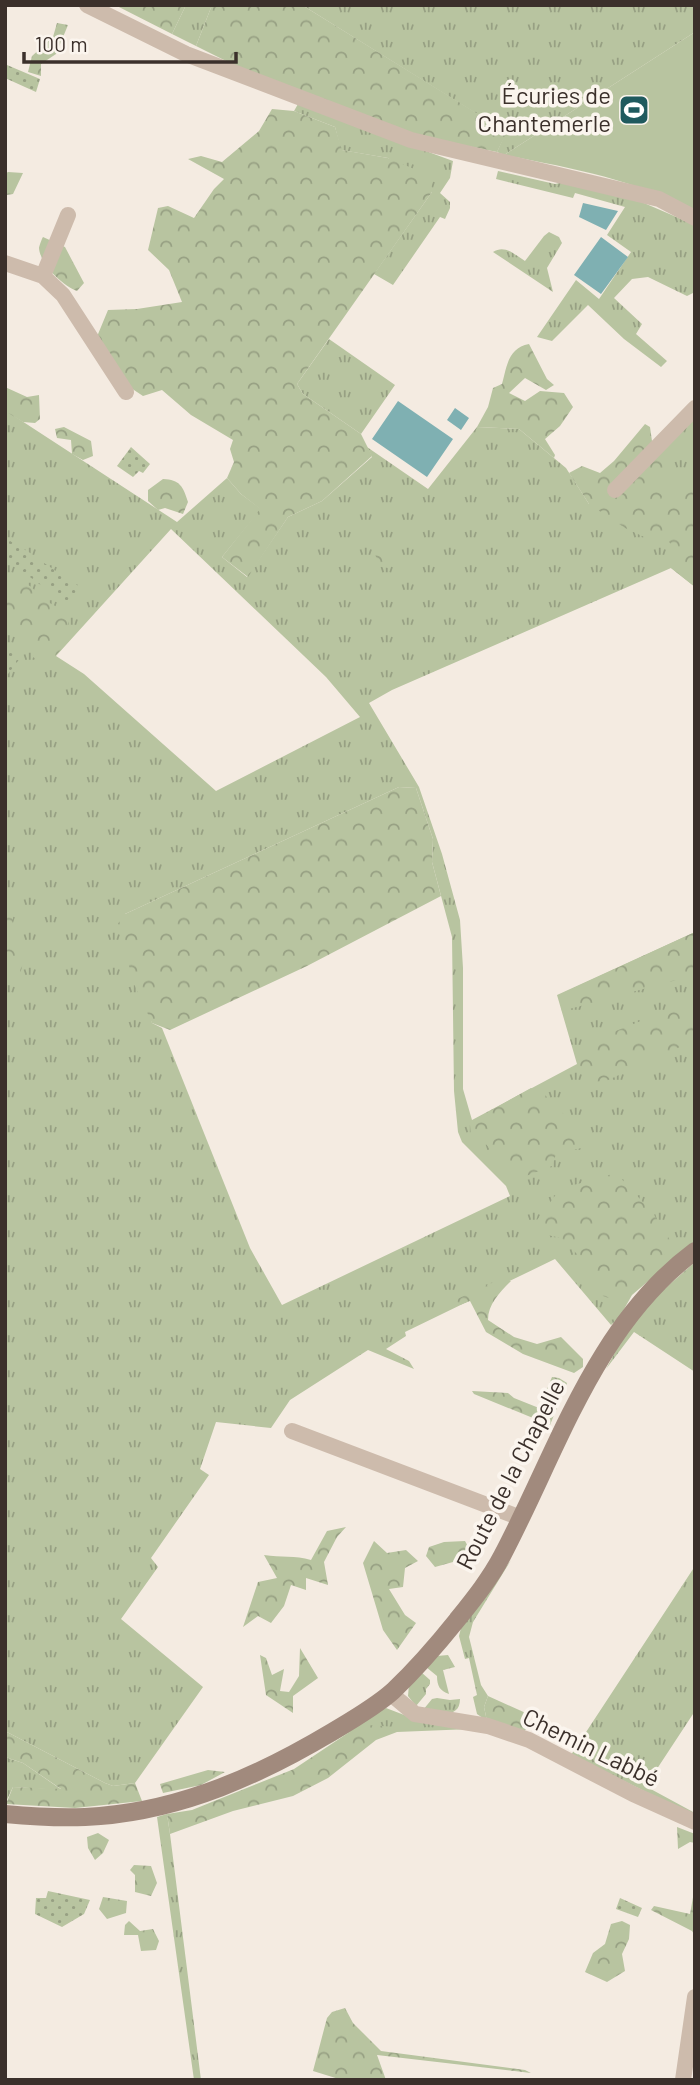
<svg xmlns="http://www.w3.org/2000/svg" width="700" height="2085" font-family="Barlow,sans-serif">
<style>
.grass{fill:url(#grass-tufts);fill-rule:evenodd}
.forest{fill:url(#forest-crowns)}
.garden{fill:url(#garden-dots)}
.pitch{fill:#b8c4a0}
.water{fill:#7fb0b2}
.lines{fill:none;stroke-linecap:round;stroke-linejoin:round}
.minor{stroke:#cdbbac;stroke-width:16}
.secondary{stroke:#a18a7d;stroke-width:18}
.labels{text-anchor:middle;stroke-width:7;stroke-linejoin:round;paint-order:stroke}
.poi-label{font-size:24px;fill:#3b302b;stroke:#fbf5ee;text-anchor:end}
.street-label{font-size:24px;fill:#3b302b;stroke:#fbf5ee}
</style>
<defs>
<pattern id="grass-tufts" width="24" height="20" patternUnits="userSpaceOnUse" patternTransform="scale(1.75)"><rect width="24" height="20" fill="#b8c4a0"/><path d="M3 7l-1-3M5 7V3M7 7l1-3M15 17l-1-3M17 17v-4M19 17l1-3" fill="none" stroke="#97a083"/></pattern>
<pattern id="forest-crowns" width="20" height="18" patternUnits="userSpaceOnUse" patternTransform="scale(1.75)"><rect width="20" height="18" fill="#b8c4a0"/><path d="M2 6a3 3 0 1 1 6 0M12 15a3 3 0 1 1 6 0" fill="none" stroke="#97a083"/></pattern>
<pattern id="garden-dots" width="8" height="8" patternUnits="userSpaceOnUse" patternTransform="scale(1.75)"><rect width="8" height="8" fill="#b8c4a0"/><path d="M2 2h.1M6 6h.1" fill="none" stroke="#97a083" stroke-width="1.8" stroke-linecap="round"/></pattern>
</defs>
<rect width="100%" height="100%" fill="#f4ebe1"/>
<path class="grass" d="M186,5h26l-16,41 -24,-12z
M302,5h393v27l-191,123 -7,-3 9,-20z
M298,104l155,57 -3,17 -10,15 10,9v6l-5,11 -5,-2 -47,68 -19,-11 58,-82 -44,-34 -47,-8 -6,-23 -41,-16z
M498,171l57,13 13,-3 69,19 58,25v67l-8,4 -39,-19 -16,2 -18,19 28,26 -6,10 31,27 -6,6 -37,-28 -36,-34 -36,36 -15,-4 39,-57 23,19 32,-47 -24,-17 18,-28 -50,-14 -2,5 -77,-19z
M549,232l10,5 3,6 -15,25 6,24 -60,-40c12,-8 22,3 32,9l19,-25z
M329,339l66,46 -34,49 -58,-40 -6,-10z
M5,410l172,112 50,-44 14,16 20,15 -39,48 25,20 41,-60 34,-16 50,-44 -5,-10 61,42 49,-62 42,2 47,39 23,36 106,-89v172l-24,-19 -279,122 -23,13 50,84 23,67 18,66 3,48v121l9,31 105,-56 -20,-69 138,-63v309l-63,54 -13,23 -8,7 -56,-66 -150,73 1,4 -20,13 23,12 5,8 -46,-19 -78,50 -19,28 -55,-6 -16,47 9,6 -58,83 7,9 -37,52 82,68 -68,96 -22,3 -8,-3 -100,-52zM171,529l155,148 34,40 -144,74 -132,-117 -28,-18zM399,787l17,1 17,51 -1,23 20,75 2,154 4,41 4,10 44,44 4,10 -228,109 -32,-57 -88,-220 -10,-5 -27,-109z
M695,1262v110l-61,-40 -28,37 20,-37 27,-33z
M511,1560l-38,62 -4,15 12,48 7,11 -4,11 3,14 -10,-7 -4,-17 4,-2 -8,-37 -4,1 -6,-23 2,-8z
M695,1566v145l-46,70 -2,6 48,26v3l-124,-61z
M448,1655l7,12 -12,3 6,24c-9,-3 -12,-8 -12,-18l-11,-9 11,-11z
M421,1672l9,8v4l-4,5v5l-10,12 -8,-10 1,-12z
M437,1698l13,2 10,-1c0,21 -23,13 -37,11l9,-11z
M386,1708l26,10 59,11 -74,3v-5l-49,6 -20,12 46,-32z
M5,1757l18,6 39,27 -49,-3 -8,17z
M167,1814l3,20 31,246h-7l-37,-263z"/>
<path class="forest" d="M115,5h71l-14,29z
M212,5h90l205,127 -10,20 -74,-15 -191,-73 -36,-18z
M57,23l11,2 -12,29 -15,10v12l-13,-4 4,-16 21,-19z
M272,109l22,2 41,16 7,23 46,8 43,18 1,16 -135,192 6,10 58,40 11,22 -50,45 -34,16 -40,60 -26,-20 38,-48 -19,-15 -14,-16 7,-16 -4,-13 3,-9 -42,-25 -29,-25 -19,6 -18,-12 -29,-45 12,-29 29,-1 45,-7 -13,-32 -21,-20 10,-42 10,-2 26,12 20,-29 10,-10 -36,-20 13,-3 21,6 37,-31z
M8,172l15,1 -10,21 -7,1 -1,-21z
M43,237l22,10 19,36 -7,8c-14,-5 -37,-27 -38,-43 0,-1 3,-10 4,-11z
M529,344l18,35 7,6 -8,5 -21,-12 -16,15 16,8 15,-10 24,2 9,14 -13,19 -15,13 10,16 -1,3 -35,-29 -42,-2 11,-20 5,-19 9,-4c5,-18 6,-36 27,-40z
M5,387l22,10 12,-2 1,24 -5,4 -12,-1 -18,-11z
M645,424l5,3 2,14 16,35 -10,34 18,-16 19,-3v96l-24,-19 1,-22 -7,-10 -10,6 -30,-14 -36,-24 -20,-31 13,-7 18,7 14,-12z
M64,427l27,14 2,15 -10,4 -11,-6 -1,-14 -14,-2 -2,-9z
M163,479c17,1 20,7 25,23l-5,12 -18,-6 -7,2 -10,-9v-11z
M378,549l16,1 7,4v6l-13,8 -6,-1 -7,-12z
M5,574l25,12 18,16 20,11 1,28 -14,15 -16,5 -6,-4 1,-19 -17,-8 -7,-18 -5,-4z
M399,787l17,1 17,51 -1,23 9,34 -134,70 -137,64 -18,-7 -17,-37 -18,-61 8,-11z
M9,897l6,5 -3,25 -7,10v-39z
M695,932v43l-133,36 -1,-4 4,-15z
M11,946l6,1 8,9 -5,18 -8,7 -7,-4v-27z
M695,1003v37l-89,41 -16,1 -13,-18v-16l4,-3 97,-39z
M531,1088l12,5 51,52 -38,9 -4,12 -39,15 -27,-37 -15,-6 -1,-13 2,-4z
M616,1173l37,40 20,32 -26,31 -30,25 -14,-5 -25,-41 -17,-17 -18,-4 -6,-14 23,-31z
M496,1281h15c-11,11 -23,23 -23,39l26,17 23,7 24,-7 22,22v8l-9,6 -51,-19 -37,-22 -16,-31 -10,4 -5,-5z
M552,1377l7,1 8,5 -17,42 -76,-31 -2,-3 36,2 6,5 25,10z
M346,1527l-9,10 -13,25 4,23 -22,-7v12l-15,-5 -7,21 -13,17 -13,-7 -15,11 15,-45 19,-4 -13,-23c17,3 31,0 47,5l16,-29z
M374,1541l13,12 19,-3 12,11 -13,7 -2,19 -14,2 16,26 11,8 -19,27 -14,-20 -20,-67z
M465,1541l6,11 2,18 -20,-8 -18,5 -9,-11 3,-9 15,-5z
M300,1648l18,30 -25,18v17l-27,-18 -6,-40 6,3 6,17 12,-6 -4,22 9,1 10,-16z
M488,1696l40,18 2,9 -6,9 -37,-11 -3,-14z
M367,1725l30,2v5l-21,8 -48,38 -35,18 -60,15 -63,23 -3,-20 25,-4 102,-41 54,-36z
M5,1731l100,52 8,3 22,-3 7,18 -67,7 -69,-4 7,-17 48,2 -38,-26 -18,-6z
M208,1770l17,2 -24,13 -38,8 -3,-9z
M677,1827l18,7v9l-5,-1 -12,7z
M98,1833l11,7 -6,13 -8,7 -7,-12 -1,-11z
M134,1865l17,1 6,17 -6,13 -16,-4v-17l-5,-5z
M695,1886v50l-3,-5 -41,-21 3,-4 36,8z
M103,1897l24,4 -1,12 -19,6 -8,-10z
M129,1921l11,10 13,-2 6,12 -3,9 -15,1 -3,-16h-14l1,-10z
M622,1921l8,4 -1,14 -7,15 3,17 -18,11 -22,-10 8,-19 12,-9 6,-20z
M345,2008l8,15 28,28 144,19 6,3 -154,-18 9,25h-44l-29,-9 14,-53 5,-6z"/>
<path class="garden" d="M7,65l33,14 -4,13 -31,-14z
M131,447l19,17 -7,9 -4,-2 -6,6 -16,-11z
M5,538l27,16 -12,14 -15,-7z
M35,557l48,32 -13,18 -48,-36z
M5,645l16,12 -13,17 -3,-1z
M48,1891l42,9 -6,14 -22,13 -27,-13 1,-16h10z
M620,1898l22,10 -4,9 -22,-8z"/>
<path class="pitch" d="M695,32v181c-59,-34 -125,-45 -191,-58z"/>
<path class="water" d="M583,203l35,8 -12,19 -27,-13z
M601,237l27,20 -27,37 -27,-19z
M398,401l55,38 -26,38 -55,-38z
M455,408l14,10 -8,12 -14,-10z"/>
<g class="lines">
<path class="minor" d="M87,5l99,49 225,86 248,59 36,19
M5,263l38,13 20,19 63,97
M43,276l25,-61
M615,490l80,-82
M292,1431l229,87
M390,1693l25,21 73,12 41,14 104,54 62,28
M683,2080l12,-83"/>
<path class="secondary" d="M5,1814c32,3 64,5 95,2 84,-7 160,-41 232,-84 20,-12 43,-25 61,-41 23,-22 44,-46 64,-71 16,-20 33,-41 45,-64 56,-106 93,-231 193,-305"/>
</g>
<defs>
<g id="stadium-square" transform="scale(1.575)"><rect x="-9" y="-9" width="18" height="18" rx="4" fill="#1f5a5e" stroke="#fbf5ee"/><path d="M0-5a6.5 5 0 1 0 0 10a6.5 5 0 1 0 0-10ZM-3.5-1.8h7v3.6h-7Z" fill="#fff"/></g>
</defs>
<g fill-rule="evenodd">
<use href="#stadium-square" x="634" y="110"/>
</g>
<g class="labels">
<g class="poi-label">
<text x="611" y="104">Écuries de<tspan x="611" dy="28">Chantemerle</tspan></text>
</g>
<g class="street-label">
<text transform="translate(511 1475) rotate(-63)" y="8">Route de la Chapelle</text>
<text transform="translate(591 1748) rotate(26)" y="8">Chemin Labbé</text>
</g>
</g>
<rect width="700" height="2085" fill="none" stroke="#3b302b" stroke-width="14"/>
<path d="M24 52v10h212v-10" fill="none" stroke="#3b302b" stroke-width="3.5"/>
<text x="35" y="52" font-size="21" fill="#3b302b" stroke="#fbf5ee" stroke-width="5" paint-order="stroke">100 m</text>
</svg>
